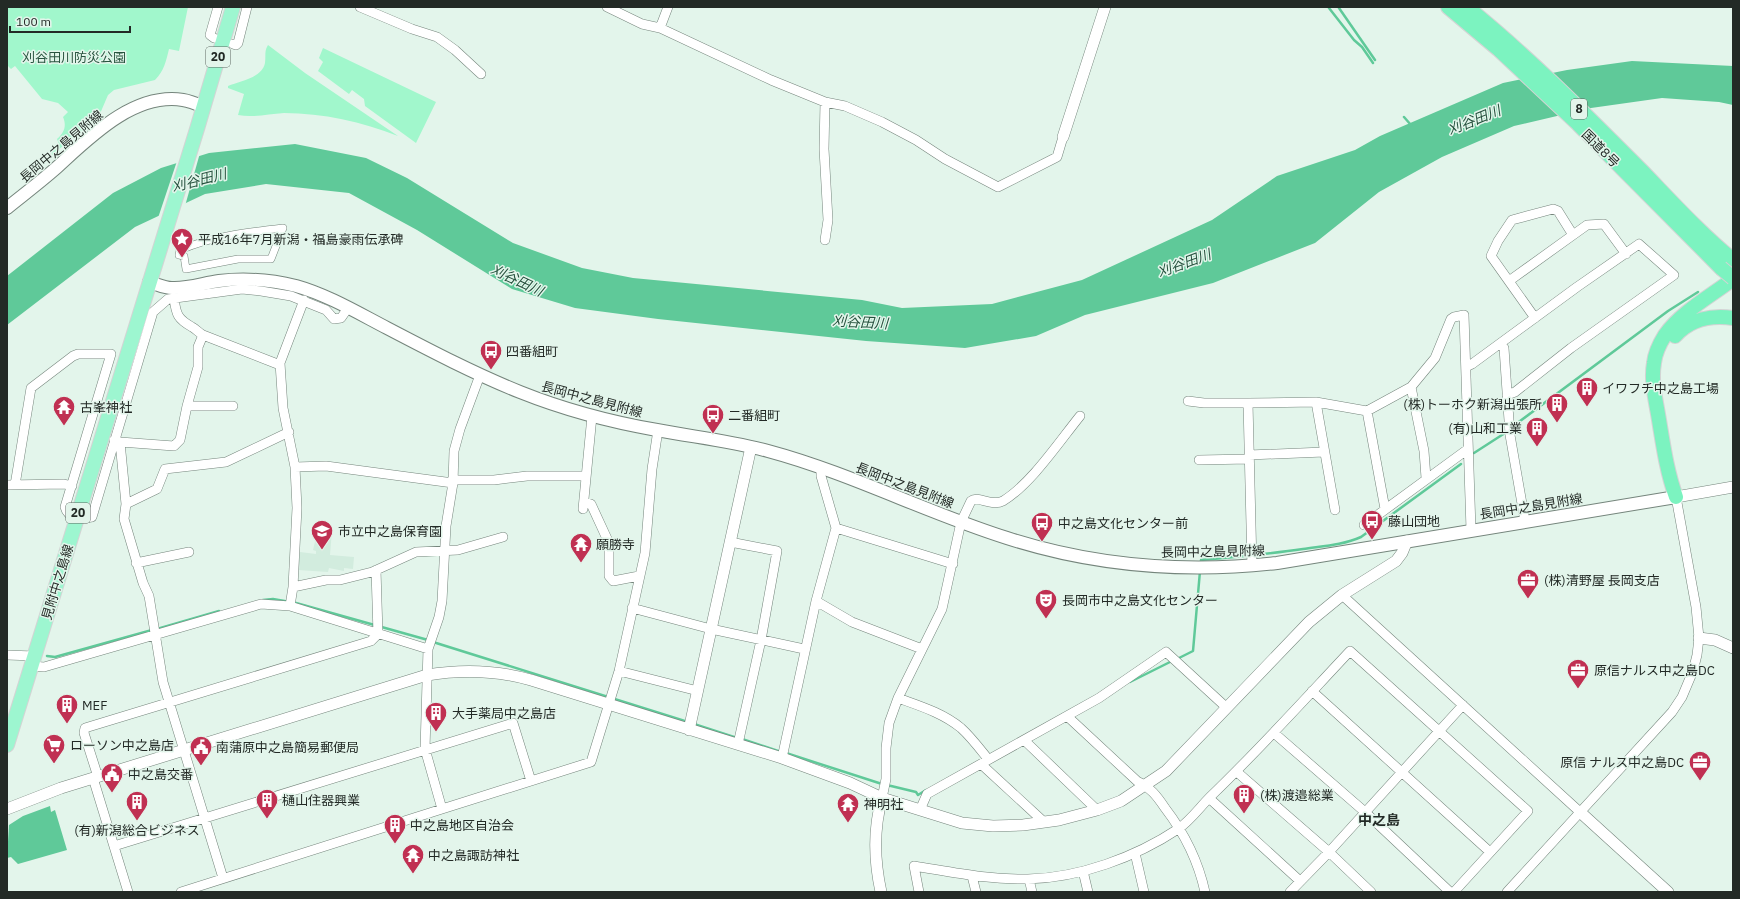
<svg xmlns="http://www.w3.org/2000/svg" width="1740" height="899" font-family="'IBM Plex Sans','Noto Sans JP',sans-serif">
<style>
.built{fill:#d2ecde}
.green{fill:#a1f7cc}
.water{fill:#5fc999}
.pier{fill:#e3f5eb}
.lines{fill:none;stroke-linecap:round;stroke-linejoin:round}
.stream{stroke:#5fc999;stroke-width:2.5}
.pedestrian-casing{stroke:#75857c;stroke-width:8}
.minor-casing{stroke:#75857c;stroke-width:10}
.tertiary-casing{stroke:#75857c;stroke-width:12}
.secondary-casing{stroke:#75857c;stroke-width:14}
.primary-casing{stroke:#d3d4d4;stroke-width:16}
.trunk-casing{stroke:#d3d4d4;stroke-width:16}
.pedestrian{stroke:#fff;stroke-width:7}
.minor{stroke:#fff;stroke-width:9}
.tertiary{stroke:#fff;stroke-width:11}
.secondary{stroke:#fff;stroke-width:12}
.primary{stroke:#9df6d0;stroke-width:14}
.trunk{stroke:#7cf3c0;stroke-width:14}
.trunk-bridge-casing{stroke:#d3d4d4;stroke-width:16;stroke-linecap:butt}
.trunk-bridge{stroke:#7cf3c0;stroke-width:14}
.labels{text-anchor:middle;stroke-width:3;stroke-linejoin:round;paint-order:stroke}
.shield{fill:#e3f5eb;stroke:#5d6761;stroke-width:1}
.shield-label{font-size:12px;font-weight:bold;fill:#232a26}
.park-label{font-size:13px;fill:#28543f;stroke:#e3f5eb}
.street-label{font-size:13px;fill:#232a26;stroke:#e3f5eb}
.poi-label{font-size:13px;fill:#232a26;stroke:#e3f5eb;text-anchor:start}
.water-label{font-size:14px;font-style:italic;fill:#25513d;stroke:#e3f5eb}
.neighbourhood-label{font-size:14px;font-weight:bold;fill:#232a26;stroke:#e3f5eb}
</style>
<rect width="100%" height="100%" fill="#e3f5eb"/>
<path class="built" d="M318,529l14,1 -2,25 24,2 -1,12 -9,-1v3l-15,-3 -1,4 -30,-2 2,-18 16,2v-3l-3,-1z"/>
<path class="green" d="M7,7h181l-9,44 -10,-2c-3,12 -5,22 -14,31l-41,10 -6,5 -9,21 -47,39 -1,-8 8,-3 -2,-5c7,-6 10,-13 6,-22l5,-5 -10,-9 -16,-4 -27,-33 -4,3 -3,-3h-1z
M268,45l37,28 93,63c-36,-14 -75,-23 -114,-23 -16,1 -31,5 -46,2l6,-21 -16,-6v-2c12,-5 34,-8 37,-23 1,-7 -1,-12 3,-18z
M323,48l113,54 -20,41 -51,-37 -1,-7 -12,-9 -3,4 -31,-23 5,-9 -4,-4z"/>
<path class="water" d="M1632,61l101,5v39l-14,-3 -57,-4 -71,10 -77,18 -72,31 -63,35 -64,51 -102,40 -128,32 -49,21 -71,12 -99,-7 -208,-22 -83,-11 -63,-19 -95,-59 -68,-37 -83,-9 -61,10 -70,33 -128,98v-49l106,-83 48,-25 48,-15 86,-9 71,14 41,20 106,65 69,25 51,10 229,22 40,8 90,-4 90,-24 130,-60 65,-44 78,-26 25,-14 123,-53 64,-13z
M50,806l1,6 4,-2 12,40 -49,14 -7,-7 -4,1 2,-33 14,-9z"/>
<path class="pier" d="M200,153l-15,53 -27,12 19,-57z"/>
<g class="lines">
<path class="stream" d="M1329,8l25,32 8,7 11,16
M1339,8l36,52
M1404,117l7,8
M1512,427l156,-116 30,-19
M1474,453l31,-20
M1201,564v-4c34,-3 68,-6 102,-11 20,-3 40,-4 58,-12l100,-73
M263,600l10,-1 23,4 132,37
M157,629l62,-18
M433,642l255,80
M47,656l8,1 97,-27
M1177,659l16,-8 7,-80
M1130,682l42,-21
M694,724l43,14
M742,739l39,13
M786,753l96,31
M887,785l29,7 2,3 8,-5"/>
<g class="pedestrian-casing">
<path id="pedestrian" d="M283,228l-12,31h-33l-52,10 -2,-13 -5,-1 1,-5c33,-14 68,-18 103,-22z"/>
</g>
<g class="minor-casing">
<path id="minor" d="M360,7l52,22 25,8 18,13 26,24
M607,7l35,17 18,4 111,52 54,22 20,4 37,16 34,18 29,19 53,28 59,-30 6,-20
M660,28l8,-21
M214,38l-4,-3 8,-28
M233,44l3,1 2,-2 9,-36
M825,240l3,-20 -4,-71 1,-47
M1509,281l64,-46
M174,298c2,17 4,21 18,29 4,2 7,6 11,8l-5,12v20l-11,39
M1535,318l-44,-62 7,-15 14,-21 41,-11 5,2 15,24 14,-10 17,-1 22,30
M203,335l77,30
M1501,344l3,4 6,87 15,86
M1466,367l6,-3 105,-77 62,-43 35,31 -103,73 -56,44 -8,3
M1188,401l16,2h44
M1316,402l51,9 44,-24
M1367,411l18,98
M114,440l6,2 6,62 -2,15 19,64 6,13 14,86 60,196
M120,442l54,4 6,-6 7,-34h46
M1249,455l75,-3
M1199,460l50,-1
M295,467l31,-1 127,17
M1426,478l-2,-27 -13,-64 24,-29 16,-39 3,-2 10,-2 7,215
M452,480h42l33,-4h59
M7,485l57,-1 8,2
M15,485l16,-97 42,-32 5,-2h33l-46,153c3,12 17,12 27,10l61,-205 15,-13 74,-10 19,2 30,5 35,14 8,9 7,-1 7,-10
M584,502l7,2 18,39v33l4,5 26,-5
M126,504l31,-15 8,-20 61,-7 63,-30
M583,509l9,-93
M1364,525l104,-76
M836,528l117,36
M730,542l47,9 -16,89 -23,104
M136,563l53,-11
M1252,566l-4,-163 68,-1 19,108
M293,587l33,-7h14l32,-8 44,-20 42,-2 45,-13
M1342,595l238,217
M816,601l36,21 70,27
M290,606l3,-19 4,-79 -2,-41 -12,-59 -3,-45 24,-63
M632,608l79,21 93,20
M7,655l27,1
M31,666l13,1 217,-63 29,2 138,43
M619,671l79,20
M1312,691l178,161
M898,698c22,8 45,15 63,30 10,9 19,21 27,31
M1067,716l70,65c13,6 20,15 28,27 20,26 33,52 40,84
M1274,733l91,79 85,80
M1024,740l73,70
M782,758l34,-157 20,-73 -15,-52v-8
M981,764l63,58
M1237,772l92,80 42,40
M98,777l-14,-44 1,-5 286,-87 7,-7 -2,-64
M93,778l35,114
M882,798l4,-19v-31l3,-25 9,-25 44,-89 19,-87 10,-21c7,-6 20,6 32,0 28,-17 56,-59 77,-85
M1209,798l91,83
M442,809l149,-47 28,-91 26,-118 7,-84 6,-39
M920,810l7,-16 172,-96 67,-46 61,56
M114,846l399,-123 18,58
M1135,853l9,39
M1083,871l5,21
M972,876l4,16
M1029,879l3,13
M181,892l261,-83 -17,-60 3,-100 11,-32 3,-16 4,-75 7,-43 1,-32 6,-22 20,-54
M919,892l-5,-26c38,6 75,14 114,13 51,-1 108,-22 150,-50 12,-8 22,-22 32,-32 49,-47 94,-97 140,-146l178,160 -74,81
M1290,892l39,-40 134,-147
M1507,892l165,-180 10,-15 11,-26 4,-16 2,-17 -3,-31 -20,-110"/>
</g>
<g class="tertiary-casing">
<path id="tertiary" d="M1063,137l42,-130
M1676,497l57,-10
M1699,638l16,2 18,8
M689,730l62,-283
M7,809l54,-21 366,-113c36,-6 69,-5 104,5l251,78 68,25 32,15 80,25 31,3 30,-1 36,-5 38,-10 24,-9 45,-30 143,-149 33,-27 54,-34 6,-8 5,-12
M1580,812l88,80
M881,892c-7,-32 -8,-62 1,-94"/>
</g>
<g class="secondary-casing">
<path id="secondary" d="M7,208c16,-13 32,-25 48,-39 33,-30 78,-77 128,-69 7,1 14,4 21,7
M149,282c8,2 15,6 23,6 15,1 32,-5 47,-7 25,-3 52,-1 77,5 32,9 62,27 91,42 44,23 88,46 133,64 45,18 91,30 137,38 37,7 75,11 111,21 82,22 159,62 239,87 87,28 180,35 270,25l399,-66"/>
</g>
<g class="primary-casing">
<path id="primary" d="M7,745l190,-616 36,-122"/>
</g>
<g class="trunk-casing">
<path id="trunk" d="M1448,7l50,42 80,75 143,144
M1467,7c62,50 119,108 175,164 30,31 58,62 91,89
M1675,336c15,-17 37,-21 58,-18
M1676,497c-10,-28 -13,-54 -18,-83 -3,-17 -7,-34 -4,-51 1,-10 6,-20 11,-28 16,-23 46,-39 68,-56"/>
</g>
<use href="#pedestrian" class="pedestrian"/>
<use href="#minor" class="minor"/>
<use href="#tertiary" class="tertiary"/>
<use href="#secondary" class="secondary"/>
<use href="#primary" class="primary"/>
<use href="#trunk" class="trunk"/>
<g class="trunk-bridge-casing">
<path id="trunk-bridge" d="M1721,268l12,10"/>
</g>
<use href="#trunk-bridge" class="trunk-bridge"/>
</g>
<defs>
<g id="sight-pin" transform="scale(1.15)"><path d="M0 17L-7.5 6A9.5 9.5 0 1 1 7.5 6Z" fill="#c03052" stroke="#e3f5eb"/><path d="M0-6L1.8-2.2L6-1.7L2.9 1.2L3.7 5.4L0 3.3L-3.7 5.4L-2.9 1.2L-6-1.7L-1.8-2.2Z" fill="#fff"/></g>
<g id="bus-pin" transform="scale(1.15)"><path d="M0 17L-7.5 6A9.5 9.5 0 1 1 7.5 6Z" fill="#c03052" stroke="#e3f5eb"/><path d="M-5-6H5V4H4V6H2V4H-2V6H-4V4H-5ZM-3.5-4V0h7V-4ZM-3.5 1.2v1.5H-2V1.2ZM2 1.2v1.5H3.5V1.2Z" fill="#fff"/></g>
<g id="building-pin" transform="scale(1.15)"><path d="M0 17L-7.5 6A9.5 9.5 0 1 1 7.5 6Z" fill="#c03052" stroke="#e3f5eb"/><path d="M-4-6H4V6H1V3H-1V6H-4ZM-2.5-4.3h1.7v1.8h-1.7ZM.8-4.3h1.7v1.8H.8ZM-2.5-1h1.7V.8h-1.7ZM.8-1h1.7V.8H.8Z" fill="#fff"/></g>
<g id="temple-pin" transform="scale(1.15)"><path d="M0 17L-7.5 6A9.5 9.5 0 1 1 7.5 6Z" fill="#c03052" stroke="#e3f5eb"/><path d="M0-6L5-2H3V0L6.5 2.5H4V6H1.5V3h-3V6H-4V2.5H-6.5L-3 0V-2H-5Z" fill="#fff"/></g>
<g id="school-pin" transform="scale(1.15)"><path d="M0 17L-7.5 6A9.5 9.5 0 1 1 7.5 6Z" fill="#c03052" stroke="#e3f5eb"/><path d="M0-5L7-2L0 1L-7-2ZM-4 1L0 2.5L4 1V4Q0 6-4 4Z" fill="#fff"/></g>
<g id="office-pin" transform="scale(1.15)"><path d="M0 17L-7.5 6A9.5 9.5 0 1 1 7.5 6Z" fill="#c03052" stroke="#e3f5eb"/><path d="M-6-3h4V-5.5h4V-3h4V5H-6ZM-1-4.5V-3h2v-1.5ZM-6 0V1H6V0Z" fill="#fff"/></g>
<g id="theatre-pin" transform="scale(1.15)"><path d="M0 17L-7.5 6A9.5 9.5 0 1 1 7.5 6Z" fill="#c03052" stroke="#e3f5eb"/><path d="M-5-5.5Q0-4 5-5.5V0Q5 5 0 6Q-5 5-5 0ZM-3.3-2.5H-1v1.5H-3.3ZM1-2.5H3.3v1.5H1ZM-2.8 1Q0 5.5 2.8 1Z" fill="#fff"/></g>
<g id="supermarket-pin" transform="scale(1.15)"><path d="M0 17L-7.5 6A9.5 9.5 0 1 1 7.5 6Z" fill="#c03052" stroke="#e3f5eb"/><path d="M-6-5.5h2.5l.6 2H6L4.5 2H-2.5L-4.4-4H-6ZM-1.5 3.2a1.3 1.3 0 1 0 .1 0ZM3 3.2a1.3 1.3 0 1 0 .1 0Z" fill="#fff"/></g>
<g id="civic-pin" transform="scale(1.15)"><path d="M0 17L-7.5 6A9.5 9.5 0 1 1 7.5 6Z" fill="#c03052" stroke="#e3f5eb"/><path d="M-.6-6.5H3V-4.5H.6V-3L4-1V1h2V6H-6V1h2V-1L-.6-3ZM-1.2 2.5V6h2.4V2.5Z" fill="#fff"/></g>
</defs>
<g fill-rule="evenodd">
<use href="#sight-pin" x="182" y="239"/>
<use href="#bus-pin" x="491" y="351"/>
<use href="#building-pin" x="1587" y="388"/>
<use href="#building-pin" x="1557" y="404"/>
<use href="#temple-pin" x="64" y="407"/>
<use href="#bus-pin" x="713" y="415"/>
<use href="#building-pin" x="1537" y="428"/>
<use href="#bus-pin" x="1372" y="521"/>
<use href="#bus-pin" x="1042" y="523"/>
<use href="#school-pin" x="322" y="531"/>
<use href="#temple-pin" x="581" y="544"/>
<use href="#office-pin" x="1528" y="580"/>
<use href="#theatre-pin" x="1046" y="600"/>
<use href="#office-pin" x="1578" y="670"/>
<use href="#building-pin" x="67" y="705"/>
<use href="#building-pin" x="436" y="713"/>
<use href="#supermarket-pin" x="54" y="745"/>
<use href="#civic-pin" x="201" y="747"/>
<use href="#office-pin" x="1700" y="762"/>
<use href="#civic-pin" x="112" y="774"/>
<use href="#building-pin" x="1244" y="795"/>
<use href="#building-pin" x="267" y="800"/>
<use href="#building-pin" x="137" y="802"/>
<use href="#temple-pin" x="848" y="804"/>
<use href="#building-pin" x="395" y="825"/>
<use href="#temple-pin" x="413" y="855"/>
</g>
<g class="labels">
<g class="shield">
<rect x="206" y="47" width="24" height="20" rx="3"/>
<rect x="1571" y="99" width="16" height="20" rx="3"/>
<rect x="66" y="503" width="24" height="20" rx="3"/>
</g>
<g class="shield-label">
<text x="218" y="61">20</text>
<text x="1579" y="113">8</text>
<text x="78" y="517">20</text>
</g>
<g class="park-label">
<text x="74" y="62">刈谷田川防災公園</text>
</g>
<g class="street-label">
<text transform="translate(61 146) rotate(-40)" y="5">長岡中之島見附線</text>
<text transform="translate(1601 148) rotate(45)" y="5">国道8号</text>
<text transform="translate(592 399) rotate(15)" y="5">長岡中之島見附線</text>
<text transform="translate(905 485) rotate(21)" y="5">長岡中之島見附線</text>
<text transform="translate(1531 506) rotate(-9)" y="5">長岡中之島見附線</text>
<text transform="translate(1213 551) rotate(-1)" y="5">長岡中之島見附線</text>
<text transform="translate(57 582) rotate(-73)" y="5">見附中之島線</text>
</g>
<g class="poi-label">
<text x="198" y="244">平成16年7月新潟・福島豪雨伝承碑</text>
<text x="506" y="356">四番組町</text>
<text x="1602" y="393">イワフチ中之島工場</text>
<text x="1542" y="409" text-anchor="end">(株)トーホク新潟出張所</text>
<text x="80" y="412">古峯神社</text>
<text x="728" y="420">二番組町</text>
<text x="1522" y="433" text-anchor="end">(有)山和工業</text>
<text x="1388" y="526">藤山団地</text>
<text x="1058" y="528">中之島文化センター前</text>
<text x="338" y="536">市立中之島保育園</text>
<text x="596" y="549">願勝寺</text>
<text x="1544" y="585">(株)清野屋 長岡支店</text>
<text x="1062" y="605">長岡市中之島文化センター</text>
<text x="1594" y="675">原信ナルス中之島DC</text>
<text x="82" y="710">MEF</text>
<text x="452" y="718">大手薬局中之島店</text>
<text x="70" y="750">ローソン中之島店</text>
<text x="216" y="752">南蒲原中之島簡易郵便局</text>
<text x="1684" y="767" text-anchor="end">原信 ナルス中之島DC</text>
<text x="128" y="779">中之島交番</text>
<text x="1260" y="800">(株)渡邉総業</text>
<text x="282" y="805">樋山住器興業</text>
<text x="864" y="809">神明社</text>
<text x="410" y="830">中之島地区自治会</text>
<text x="137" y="835" text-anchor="middle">(有)新潟総合ビジネス</text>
<text x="428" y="860">中之島諏訪神社</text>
</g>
<g class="water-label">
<text transform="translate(1474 120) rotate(-22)" y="5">刈谷田川</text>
<text transform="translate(199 180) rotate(-14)" y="5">刈谷田川</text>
<text transform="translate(1184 263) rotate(-20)" y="5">刈谷田川</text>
<text transform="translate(517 280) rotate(25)" y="5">刈谷田川</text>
<text transform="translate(860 322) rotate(3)" y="5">刈谷田川</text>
</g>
<g class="neighbourhood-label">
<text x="1379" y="825">中之島</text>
</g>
</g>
<rect width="1740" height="899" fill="none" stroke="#232a26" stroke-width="16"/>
<path d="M10 26v6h120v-6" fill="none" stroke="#232a26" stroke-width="2"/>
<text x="16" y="26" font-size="12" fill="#232a26" stroke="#e3f5eb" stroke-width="3" paint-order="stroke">100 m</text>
</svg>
